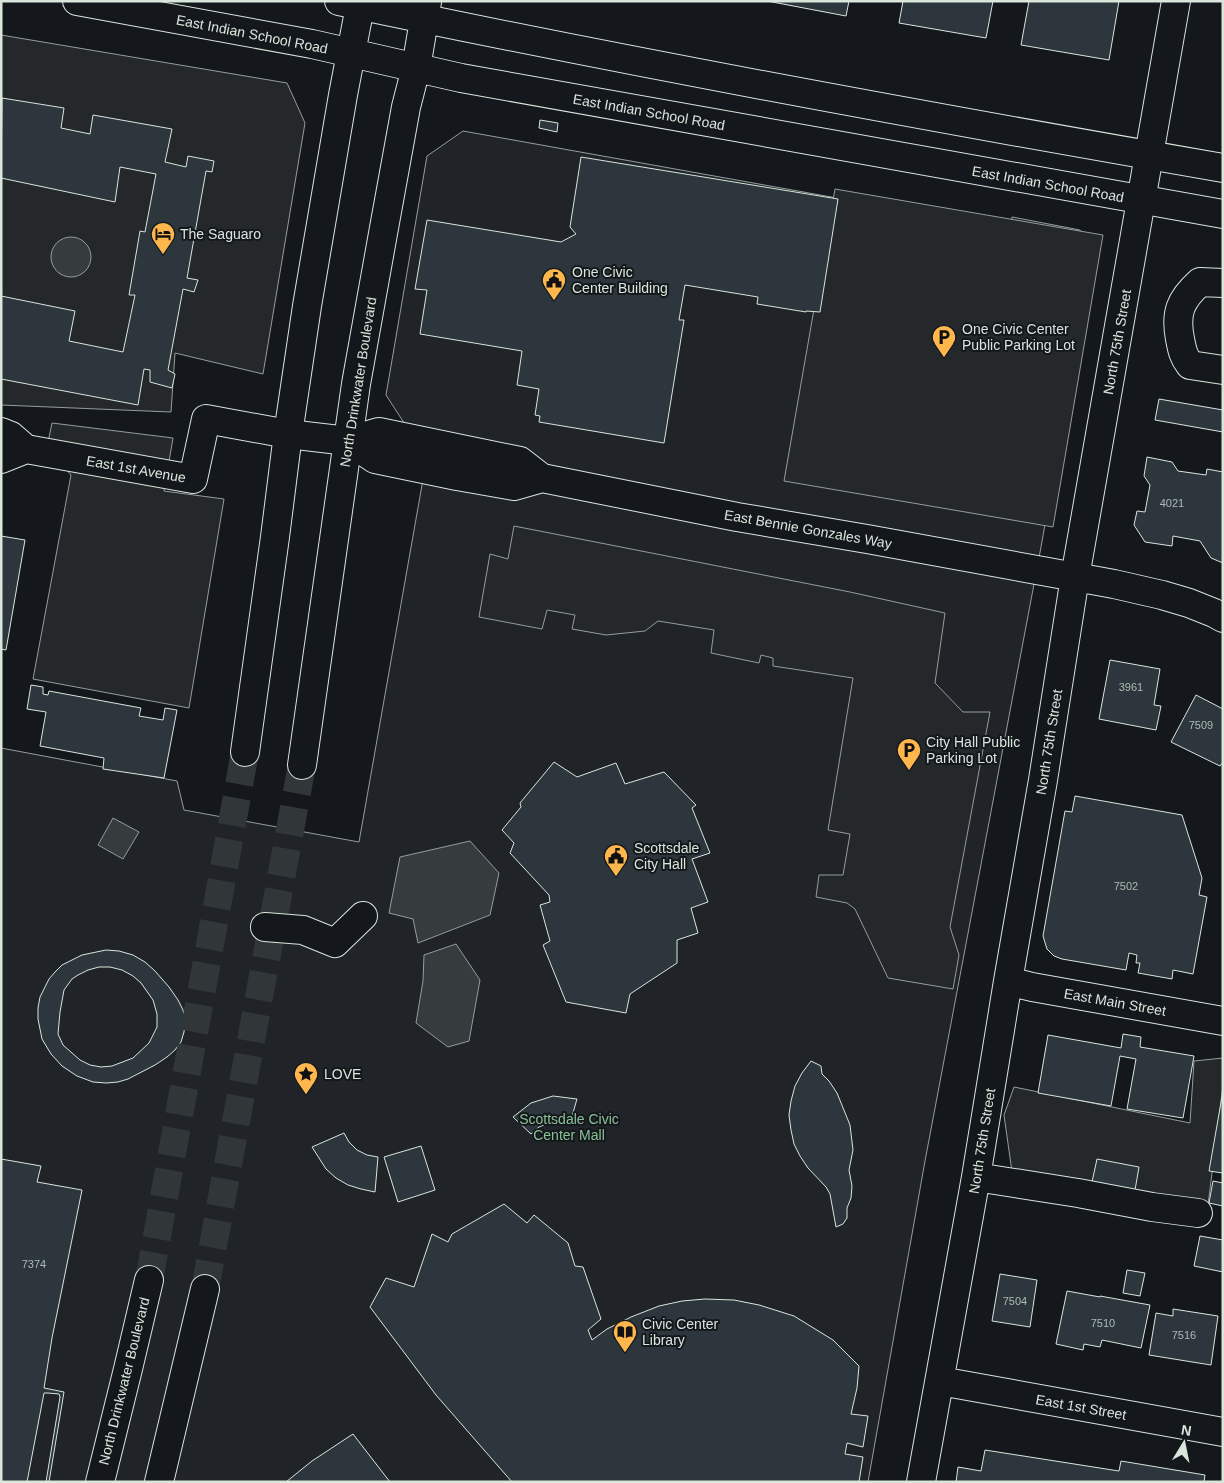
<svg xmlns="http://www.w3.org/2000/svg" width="1224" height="1483" font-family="Arial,sans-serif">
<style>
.green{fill:#202428;stroke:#939e99}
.parking{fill:#24282b;stroke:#939e99}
.water{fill:#363b3e;stroke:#939e99}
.building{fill:#2c363c;stroke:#d8e6dc;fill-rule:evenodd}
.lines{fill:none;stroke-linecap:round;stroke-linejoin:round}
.major-tunnel{stroke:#313739;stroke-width:28;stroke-dasharray:28 14;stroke-linecap:butt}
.minor-casing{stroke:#d8e6dc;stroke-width:30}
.major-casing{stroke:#d8e6dc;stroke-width:30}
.minor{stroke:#14181c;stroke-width:28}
.major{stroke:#14181c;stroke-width:28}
.labels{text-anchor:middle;stroke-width:4;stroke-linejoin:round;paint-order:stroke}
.number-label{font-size:11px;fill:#adbab4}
.street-label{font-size:14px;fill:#d8e6dc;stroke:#14181c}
.poi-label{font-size:14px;fill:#d8e6dc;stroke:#14181c;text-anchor:start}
.park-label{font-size:14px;fill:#8ac095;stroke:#14181c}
</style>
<rect width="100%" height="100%" fill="#14181c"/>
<path class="green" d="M463,131l547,98 2,-12 68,13 13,23 -52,294 -116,614 -57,321h-867v-734l176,33 7,29 175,32 72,-408 -23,-5 -22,-34 41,-239z"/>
<path class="parking" d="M1,35l286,48 18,40 -42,251 -88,-21 -4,59 -170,-7z
M835,189l268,46 -50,292 -269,-46z
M52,423l121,15 -9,53 60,8 -35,209 -156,-29 38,-204 -24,-28z
M514,526l336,66 95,21 -10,70 28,29h27l-40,215 9,28 -6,34 -65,-11 -33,-69 -8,-6 -31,-6 3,-22h24l7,-41 -22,-4 25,-152 -80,-12v-8l-12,-3 -2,8 -48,-10 3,-23 -56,-9 -13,10 -39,4 -34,-6 3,-14 -28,-5 -5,19 -63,-12 11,-63 18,5z
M1223,1058v27l-16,128 -195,-41 -8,-57 10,-28 176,36 4,-62z"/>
<path class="water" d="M51 257a20 20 0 1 1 40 0a20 20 0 1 1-40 0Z
M113,818l26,14 -16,27 -25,-14z
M470,841l29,32 -9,42 -72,28 -5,-24 -24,-6 11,-56z
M456,944l24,36 -11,61 -21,6 -32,-24 7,-42 1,-26z"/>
<path class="building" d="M767,1h82l-3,15z
M903,1h90l-7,37 -87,-15z
M1029,1h90l-10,59 -88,-15z
M2,98l62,10 -3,20 29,6 3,-19 79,14 -7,33 21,5 2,-11 26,5 -2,11 -6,-1 -19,107 11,2 -4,12 -11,-3 -15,81 7,4 -3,14 -22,-6v-12l-6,-1 -6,36 -137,-26v-83l74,15 -6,30 54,11 12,-57h-6l11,-64 5,1 11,-58 -36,-7 -5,35 -114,-24z
M540,120l18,3 -1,9 -18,-4z
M581,157l257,42 -18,113 -14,-1v1l-49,-8 1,-7 -73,-12 -6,35h5l-20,123 -125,-21 1,-6 -5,-1 4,-26 -22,-4 5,-34 -102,-17 7,-44 -12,-1 12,-69 134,22 15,-8 -6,-7z
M1159,399l64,11v22l-68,-12z
M1147,457l25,5 6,9 28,4 1,-6 16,3v91l-12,-5 -11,-17 -27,-5 -1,10 -27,-4 -11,-17 3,-14 8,1 5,-27 -6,-9z
M1,536l24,4 -19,110 -5,-1z
M1110,660l50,9 -6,36 7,1 -5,24 -57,-11z
M31,685l12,2v7l5,1 1,-4 92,17 -2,8 24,4 2,-12 12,2 -13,68 -61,-9 1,-11 -64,-12 6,-34 -19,-3z
M1196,695l27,14v53l-3,4 -49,-24z
M554,762l23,15 39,-14 9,21 39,-12 32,33 -4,3 18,45 -18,6 16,43 -17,6 7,25 -21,7v23l-47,31 -4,19 -60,-11 -23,-57 7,-4 -10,-36 10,-3 -1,-7 -39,-42 4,-10 -12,-13 19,-23 -1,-4z
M1075,796l107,19 20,63 -3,17 8,2 -14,77 -20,-4 -1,9 -34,-6 2,-10h-4l1,-8 -8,-2 -3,17 -64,-11 -8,-3 -7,-7 -4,-13 22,-125 7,1z
M106,950l13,1 14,4 12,7 10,9 14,16 9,13 5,10 2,11 -1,11 -3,10 -6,8 -8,7 -12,8 -27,14 -10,3 -12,1 -13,-1 -16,-6 -15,-10 -11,-12 -9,-15 -4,-20v-11l2,-11 9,-18 6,-7 7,-7 20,-10zM99,967h11l12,3 11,6 8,7 12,17 4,14v13l-8,16 -16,15 -21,8 -11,1 -11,-2 -10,-5 -17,-15 -5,-11 2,-22 4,-22 8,-11 6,-4 10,-5z
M1123,1034l18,3 -1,10 54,9 -11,62 -56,-9 9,-50 -16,-3 -9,50 -73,-13 10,-58 73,13z
M811,1061l10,5 1,8 7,7 8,12 13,32 3,25 -4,20 3,16 -1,12 -4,10v10l-4,6 -7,3 -6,-33 -4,-7 -18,-19 -8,-12 -6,-12 -3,-14 -2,-15 2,-14 4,-15 7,-13z
M1223,1091v82l-14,-2z
M553,1096l24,3 -7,24 -11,-2 -11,2 -9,4 -8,7 -18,-17 18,-14z
M344,1133l5,9 8,8 10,5 11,2 -3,35 -14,-3 -13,-4 -12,-7 -10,-9 -14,-22z
M421,1146l14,44 -37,12 -14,-45z
M1,1159l40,7 -4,16 45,8 -30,148 -8,50 20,4 -15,90h-3l14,-85 -1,-3 -11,-1h-4l-17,89h-26z
M1097,1159l42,8 -4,23 -43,-8z
M1213,1181l10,2v23l-14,-3z
M504,1204l23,19 7,-8 34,28 7,23 8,1 18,52 -13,11 4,10 15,-11 24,-12 28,-11 23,-5 23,-2 29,1 25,5 35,11 39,24 26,26 -2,22 -6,26 17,2 -5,31 -16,-4 -2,11 18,3 -4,25h-347l-76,-87 -66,-88 16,-29 28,9 18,-53 16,8 4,-8z
M1200,1236l23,4v32l-29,-6z
M1127,1270l18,3 -5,23 -17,-3z
M1000,1274l37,6 -7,47 -38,-6z
M1067,1291l33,6v-1l50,9 -9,43 -39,-8 -2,7 -16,-3 -1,6 -27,-6z
M1173,1309l45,7 -7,49 -62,-10 7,-42 17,3z
M353,1434l37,48h-104l26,-21z
M985,1450l134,21 2,-10 84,14 -1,7h-248l2,-15 23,4z"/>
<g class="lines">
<path class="major-tunnel" d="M149,1280l96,-528
M205,1289l97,-524"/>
<g class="minor-casing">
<path id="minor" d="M1223,283l-23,-1c-20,18 -25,31 -20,57 2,10 3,17 10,26l33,5
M1,432l10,4 15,13 167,30 13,-60 82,15 60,7 31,-9 141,29 22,17 195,39 130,22 247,45 48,11 27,8 25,10 9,5
M348,441l27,18 82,17 57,10 28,-8
M1,459l25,-10
M265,927l38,3 32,13 28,-27
M1008,981l24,6 191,34
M976,1177l102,16 74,14 46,6
M940,1381l283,51
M921,1482l55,-305 32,-196 35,-201 32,-203 101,-576"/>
</g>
<g class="major-casing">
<path id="major" d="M77,1l235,43 149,34 762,136
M339,1c293,62 589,116 884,167
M245,752l30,-215 13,-103 19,-128 36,-211 18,-94
M302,765l54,-381 28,-156 22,-121 10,-39 11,-66
M100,1482l28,-113 21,-89
M159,1482l46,-193"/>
</g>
<use href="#minor" class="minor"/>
<use href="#major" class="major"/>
</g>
<defs>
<g id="hotel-pin" transform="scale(1.25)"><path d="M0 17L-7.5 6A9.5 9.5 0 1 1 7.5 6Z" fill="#ffb74d" stroke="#14181c"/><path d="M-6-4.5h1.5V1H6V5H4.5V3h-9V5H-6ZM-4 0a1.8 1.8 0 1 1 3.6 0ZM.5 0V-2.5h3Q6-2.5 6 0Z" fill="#111"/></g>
<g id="civic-pin" transform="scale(1.25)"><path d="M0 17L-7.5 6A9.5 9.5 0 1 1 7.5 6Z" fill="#ffb74d" stroke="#14181c"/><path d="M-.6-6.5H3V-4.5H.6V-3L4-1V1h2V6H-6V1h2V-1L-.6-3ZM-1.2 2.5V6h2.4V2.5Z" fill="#111"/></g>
<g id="parking-pin" transform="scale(1.25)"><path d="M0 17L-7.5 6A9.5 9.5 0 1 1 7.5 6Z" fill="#ffb74d" stroke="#14181c"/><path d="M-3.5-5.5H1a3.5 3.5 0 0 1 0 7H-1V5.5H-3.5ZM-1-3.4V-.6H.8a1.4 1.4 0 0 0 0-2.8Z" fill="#111"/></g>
<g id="sight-pin" transform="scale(1.25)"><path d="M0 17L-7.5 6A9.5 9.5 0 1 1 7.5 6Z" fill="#ffb74d" stroke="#14181c"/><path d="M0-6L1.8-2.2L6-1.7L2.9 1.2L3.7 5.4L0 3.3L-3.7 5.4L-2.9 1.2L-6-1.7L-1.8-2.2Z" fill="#111"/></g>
<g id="library-pin" transform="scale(1.25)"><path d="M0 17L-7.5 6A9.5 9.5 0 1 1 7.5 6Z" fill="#ffb74d" stroke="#14181c"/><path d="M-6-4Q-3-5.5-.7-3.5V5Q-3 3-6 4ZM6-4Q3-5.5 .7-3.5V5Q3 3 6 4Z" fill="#111"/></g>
</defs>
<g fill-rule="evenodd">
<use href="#hotel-pin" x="163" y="234"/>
<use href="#civic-pin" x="554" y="280"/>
<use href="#parking-pin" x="944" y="337"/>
<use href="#parking-pin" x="909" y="750"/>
<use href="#civic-pin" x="616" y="856"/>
<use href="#sight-pin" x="306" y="1074"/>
<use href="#library-pin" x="625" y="1332"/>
</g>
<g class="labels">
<g class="number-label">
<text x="1172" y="507">4021</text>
<text x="1131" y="691">3961</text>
<text x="1201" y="729">7509</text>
<text x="1126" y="890">7502</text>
<text x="34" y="1268">7374</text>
<text x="1015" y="1305">7504</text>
<text x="1103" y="1327">7510</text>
<text x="1184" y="1339">7516</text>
</g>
<g class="street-label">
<text transform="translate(252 34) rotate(11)" y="5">East Indian School Road</text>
<text transform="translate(649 112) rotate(10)" y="5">East Indian School Road</text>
<text transform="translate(1048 184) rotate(10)" y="5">East Indian School Road</text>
<text transform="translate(1117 342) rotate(-80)" y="5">North 75th Street</text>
<text transform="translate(358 382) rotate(-81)" y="5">North Drinkwater Boulevard</text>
<text transform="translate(136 469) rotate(10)" y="5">East 1st Avenue</text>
<text transform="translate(808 529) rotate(10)" y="5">East Bennie Gonzales Way</text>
<text transform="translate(1049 742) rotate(-81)" y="5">North 75th Street</text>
<text transform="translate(1115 1002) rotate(10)" y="5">East Main Street</text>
<text transform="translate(982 1141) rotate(-81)" y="5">North 75th Street</text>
<text transform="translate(124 1381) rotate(-76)" y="5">North Drinkwater Boulevard</text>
<text transform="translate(1081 1407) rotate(10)" y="5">East 1st Street</text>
</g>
<g class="poi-label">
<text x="180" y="239">The Saguaro</text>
<text x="572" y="277">One Civic<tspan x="572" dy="16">Center Building</tspan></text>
<text x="962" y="334">One Civic Center<tspan x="962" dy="16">Public Parking Lot</tspan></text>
<text x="926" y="747">City Hall Public<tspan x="926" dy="16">Parking Lot</tspan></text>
<text x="634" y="853">Scottsdale<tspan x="634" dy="16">City Hall</tspan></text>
<text x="324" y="1079">LOVE</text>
<text x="642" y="1329">Civic Center<tspan x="642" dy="16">Library</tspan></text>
</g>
<g class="park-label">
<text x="569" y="1124">Scottsdale Civic<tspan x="569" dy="16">Center Mall</tspan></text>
</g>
</g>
<rect width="1224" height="1483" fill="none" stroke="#d8e6dc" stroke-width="5"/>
<g transform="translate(1184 1443) rotate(10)" stroke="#14181c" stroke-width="4" paint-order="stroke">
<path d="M0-4L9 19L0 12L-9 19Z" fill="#d8e6dc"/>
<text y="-8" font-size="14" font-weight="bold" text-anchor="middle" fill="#d8e6dc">N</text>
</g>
</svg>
